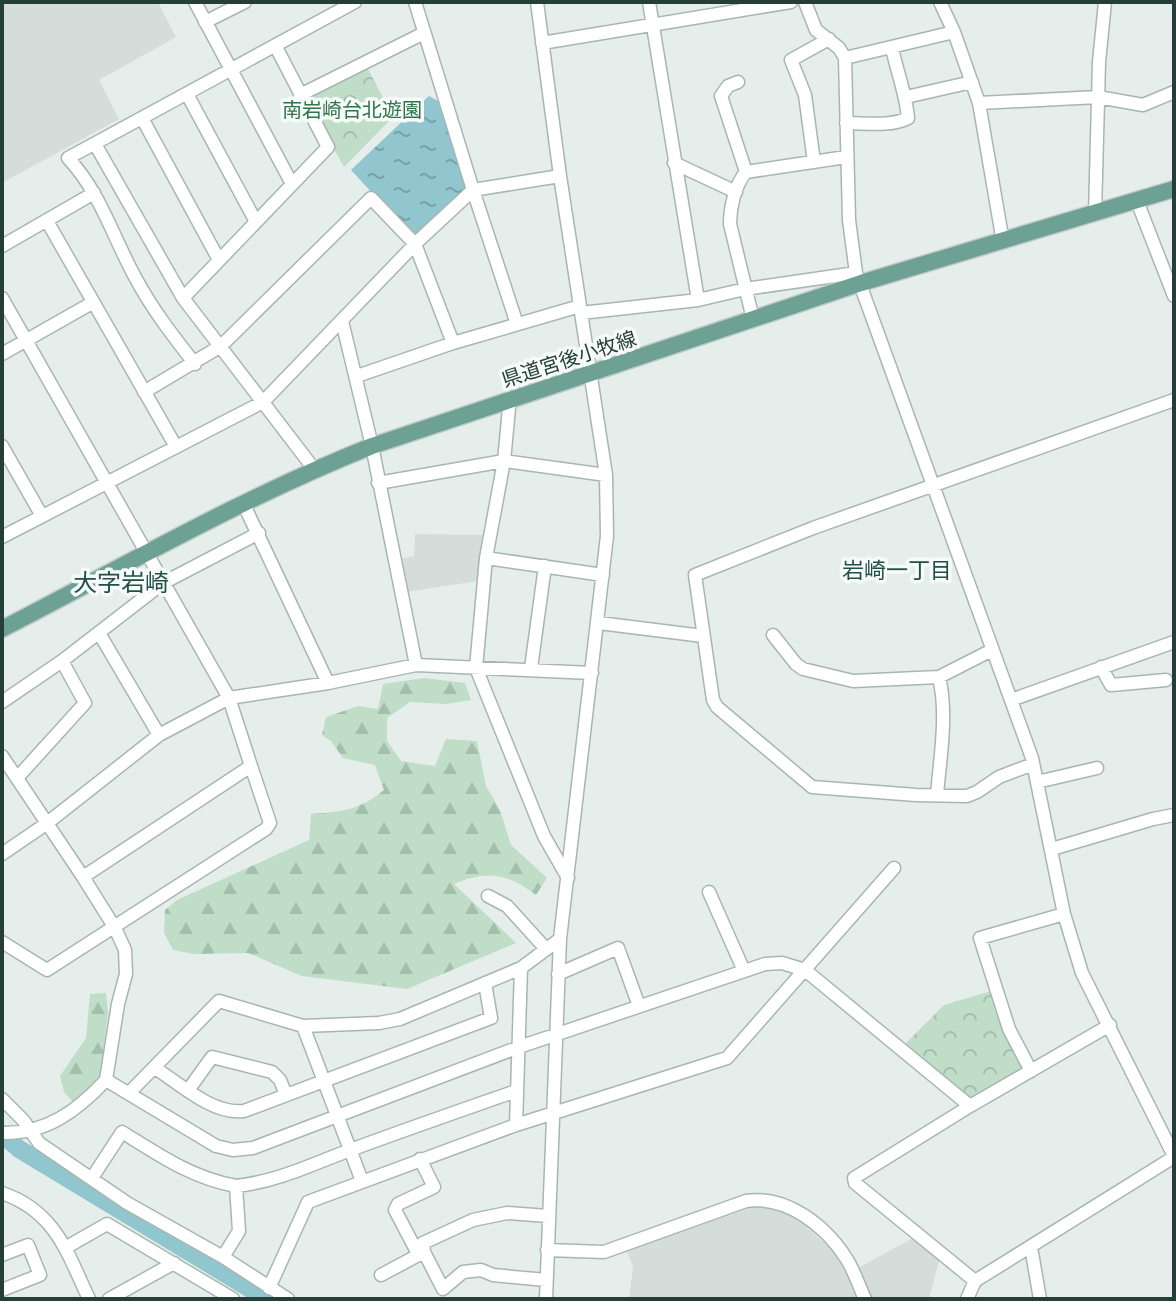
<svg xmlns="http://www.w3.org/2000/svg" width="1176" height="1301" font-family="'Fira Sans Condensed','Noto Sans JP',sans-serif">
<style>
.built{fill:#d4ddd9}
.forest{fill:url(#forest-firs)}
.park{fill:url(#park-crowns)}
.water{fill:url(#water-ripples)}
.lines{fill:none;stroke-linecap:round;stroke-linejoin:round}
.river{stroke:#91c6cf;stroke-width:18}
.minor-casing{stroke:#a8b6b1;stroke-width:15}
.major-casing{stroke:#c2c9c7;stroke-width:19}
.minor{stroke:#fff;stroke-width:12}
.major{stroke:#6ca193;stroke-width:16}
.labels{text-anchor:middle;stroke-width:7;stroke-linejoin:round;paint-order:stroke}
.park-label{font-size:20px;fill:#31744b;stroke:#f6faf8}
.street-label{font-size:20px;fill:#253f38;stroke:#f6faf8}
.neighbourhood-label{font-size:22px;fill:#225045;stroke:#f6faf8}
.quarter-label{font-size:24px;fill:#225045;stroke:#f6faf8}
</style>
<defs>
<pattern id="forest-firs" width="22" height="20" patternUnits="userSpaceOnUse" patternTransform="scale(2)"><rect width="22" height="20" fill="#c0ddc8"/><path d="M5 1l3.5 6h-7zM16 11l3.5 6h-7z" fill="#a5bfad"/></pattern>
<pattern id="park-crowns" width="20" height="18" patternUnits="userSpaceOnUse" patternTransform="scale(2)"><rect width="20" height="18" fill="#c0ddc8"/><path d="M2 6a3 3 0 1 1 6 0M12 15a3 3 0 1 1 6 0" fill="none" stroke="#a5bfad"/></pattern>
<pattern id="water-ripples" width="26" height="14" patternUnits="userSpaceOnUse" patternTransform="scale(2)"><rect width="26" height="14" fill="#91c6cf"/><path d="M2 4q2-2 4 0t4 0M15 11q2-2 4 0t4 0" fill="none" stroke="#76a2a9"/></pattern>
</defs>
<rect width="100%" height="100%" fill="#e5eeea"/>
<path class="built" d="M2,2h156l18,35 -77,43 20,39 -117,64z
M415,534l71,1 -8,46 -72,11 -7,-32 15,-4z
M761,1204l36,13 44,42 18,40h-230l4,-32 -6,-16z
M915,1237l25,20 -11,42h-60l-13,-30z"/>
<path class="forest" d="M424,678l41,5 6,17 -25,4 -36,-2 -23,16v23l14,20 34,5 11,-27 31,2 9,45 14,24 11,35 36,33 -11,17c-28,-22 -50,-25 -82,-11l62,59 -109,46 -105,-13 -54,-23 -54,1 -21,-4 -9,-17 1,-23 12,-10 132,-60 2,-26c31,-2 49,-4 73,-24l-9,-25 -32,-7 -12,-17 -9,-6 4,-18 32,-11 20,3 5,-25z
M106,993l2,20 -8,65 -26,25 -10,-11 -4,-16 26,-38 4,-44z"/>
<path class="park" d="M366,65l27,52 -49,50 -39,-71z
M991,991l34,78 -54,33 -66,-58 39,-39z"/>
<path class="water" d="M429,96l9,5 35,89 -56,52 -66,-72z"/>
<g class="lines">
<path class="river" d="M2,1134l17,15 248,150"/>
<g class="minor-casing">
<path id="minor" d="M195,2l97,182
M415,2l58,188 44,134
M537,2l23,174 46,299 1,61 -47,403 -14,360
M649,2l49,298
M805,2l11,28 23,18 6,10 4,162 7,53 176,485 32,156 18,59 92,183
M940,2l14,30 25,71 24,139
M205,22l40,-20
M542,43l249,-41
M845,58l109,-26
M738,82l-10,4 -7,10 25,76
M187,94l69,128
M300,95l124,-62
M906,97l66,-15
M979,103l119,-6 45,8 31,-13
M142,118l77,142
M846,123c19,0 45,4 62,-5 -2,-24 -11,-46 -16,-70
M95,144l88,154 131,171
M814,162l-9,-67 -14,-35 38,-21
M674,163l62,29
M1137,201l37,95
M1095,214l4,-152 6,-60
M47,221l128,224
M2,246l92,-53
M2,298l227,400 22,68 -168,111
M183,298l145,-151 -52,-100
M581,313l117,-13 47,-11 111,-16
M753,319l-23,-95c0,-17 5,-39 16,-52l100,-15
M342,321l30,125 44,219
M2,354l90,-51
M195,364c-22,-28 -43,-55 -60,-87 -22,-40 -35,-85 -67,-119l287,-156
M357,376l96,-33 127,-37
M144,392l77,-46 150,-148 44,46 38,99
M510,398l-6,63 -18,97 -10,110 68,168 24,42
M2,446l40,70
M378,483l126,-22 102,14
M244,505l84,178
M2,537l261,-135 154,-160 56,-52 87,-14
M486,558l117,17
M599,623l104,13
M99,633l60,102 70,-37 99,-15 88,-18 176,8
M773,635l23,29 7,5 50,12 86,-4 53,-27
M1101,667l10,18 55,-5
M531,668l14,-102
M1011,700l163,-58
M2,702l60,-41 101,-78 96,-50
M2,756l81,121 32,51 10,22 1,24 -8,30 -12,76
M1033,764l-34,13 -22,15 -10,4 -51,-1 -104,-8 -95,-80 -4,-7 -18,-125 118,-47 361,-128
M17,778l68,-75 -23,-42
M1037,782l60,-14
M937,795c3,-38 11,-80 2,-118
M1052,849l101,-30 21,-4
M2,854l44,-30 113,-89
M709,892l35,79
M488,896l19,10 39,43
M2,942l45,28 219,-141 4,-6 -19,-57
M521,968l-5,157 211,-67 167,-190
M558,974l60,-26 21,58
M303,1026l59,155
M155,1068c25,16 58,47 89,43l247,-93 -6,-35
M1031,1071l-22,-42 -29,-91 84,-24
M189,1089l23,-32 60,15 8,8 6,15
M130,1092l89,-91 84,25 76,-3 21,-4 121,-51 39,-29
M2,1099l21,21 16,23 88,60 96,54 65,42
M2,1133c44,1 75,-22 104,-53l110,66 17,4 20,-2 266,-101 246,-83 17,-1 23,7 165,136
M420,1159l14,28 -36,17 -3,6 21,40 8,2
M92,1178l30,-46c37,23 70,46 114,54
M2,1193c53,18 65,59 87,106
M1031,1247l9,52
M65,1248l42,-24 126,75
M547,1250l57,2 142,-51c40,-6 79,24 100,57 8,12 13,28 19,41
M2,1255l26,-10 12,30 -38,15
M223,1257l16,-26 -3,-45c44,-5 76,-22 117,-37 54,-20 109,-39 163,-58
M381,1275l43,-23
M546,1280l-53,-5 -12,-5 -18,2 -20,17 -19,-37 -1,-9 50,-23 34,-7 41,3
M975,1281l-120,-98 -1,-5 116,-72 140,-81
M269,1288l39,-86 208,-77
M109,1299l65,-36
M967,1299l8,-18 199,-124"/>
</g>
<g class="major-casing">
<path id="major" d="M2,629c122,-63 242,-132 370,-183l489,-163 313,-94"/>
</g>
<use href="#minor" class="minor"/>
<use href="#major" class="major"/>
</g>
<g class="labels">
<g class="park-label">
<text x="352" y="117">南岩崎台北遊園</text>
</g>
<g class="street-label">
<text transform="translate(569 359) rotate(-18)" y="7">県道宮後小牧線</text>
</g>
<g class="neighbourhood-label">
<text x="897" y="578">岩崎一丁目</text>
</g>
<g class="quarter-label">
<text x="121" y="591">大字岩崎</text>
</g>
</g>
<rect width="1176" height="1301" fill="none" stroke="#253f38" stroke-width="8"/>
</svg>
